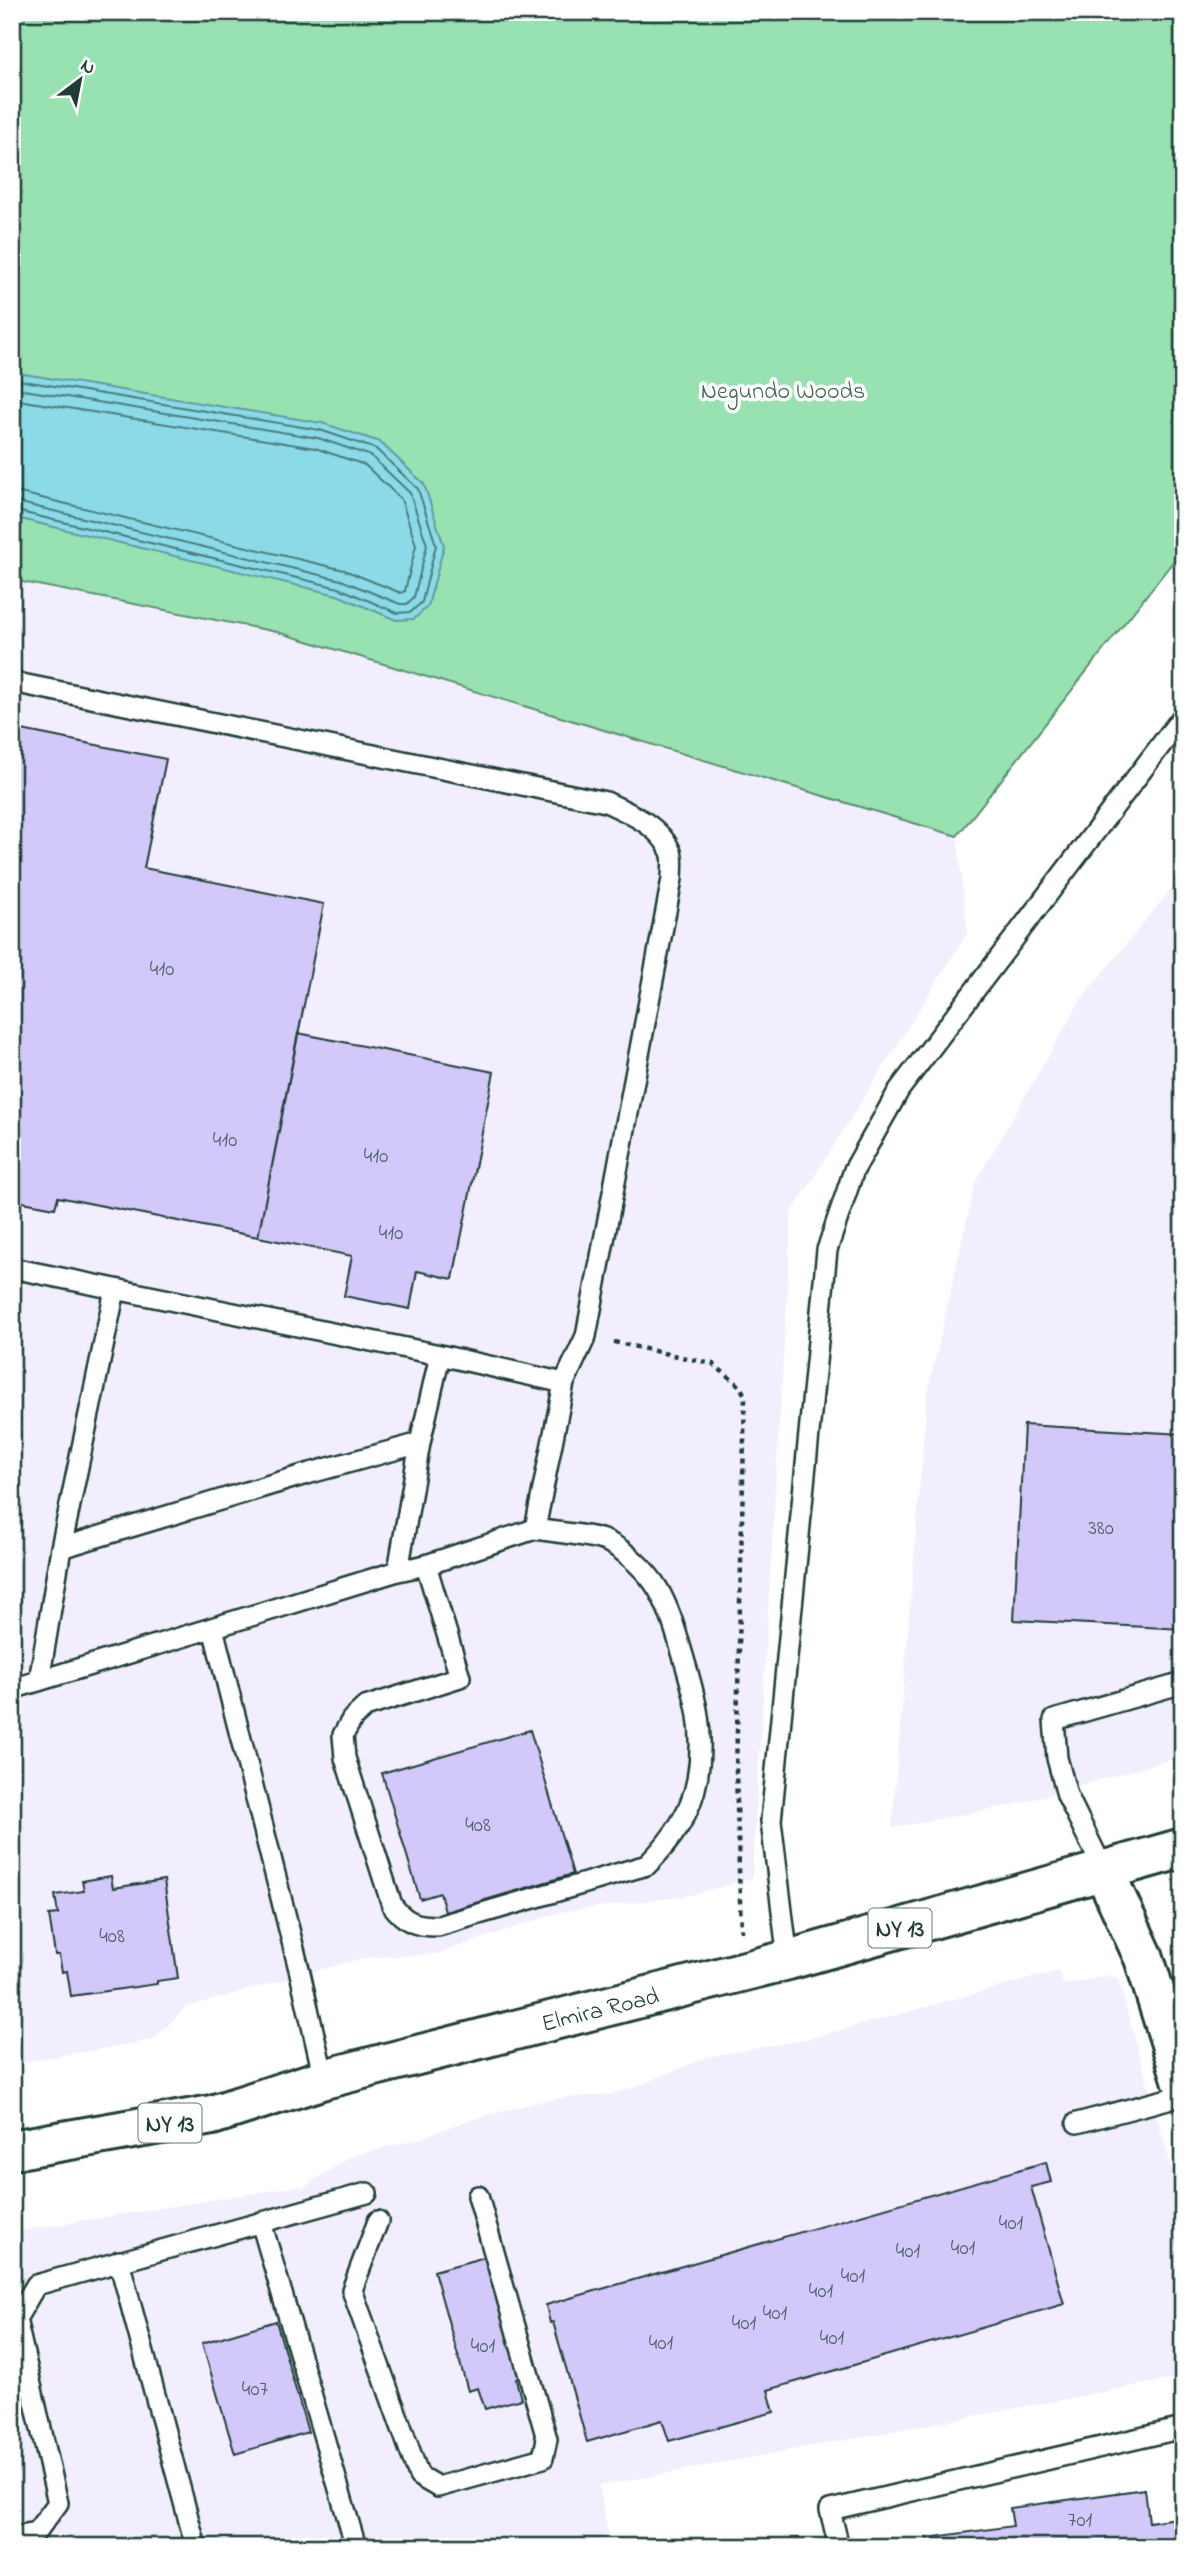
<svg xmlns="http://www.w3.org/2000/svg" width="1195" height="2559" font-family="'Indie Flower',sans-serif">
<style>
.built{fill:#f2eefe}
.green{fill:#98e1b1;stroke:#5c8f72;stroke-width:2}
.water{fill:#8bdae8;stroke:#609ba0;stroke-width:2}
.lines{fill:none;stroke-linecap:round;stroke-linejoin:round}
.shore{stroke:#4a7c7c;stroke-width:2}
.building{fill:#d2c8fa;stroke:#1f3d34;stroke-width:2}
.service-casing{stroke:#1f3d34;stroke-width:24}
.minor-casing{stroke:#1f3d34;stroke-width:44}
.trunk-casing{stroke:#1f3d34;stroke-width:44}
.path{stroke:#1f3d34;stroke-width:4.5;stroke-dasharray:5 5;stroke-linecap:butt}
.service{stroke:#fff;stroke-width:19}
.minor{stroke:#fff;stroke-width:38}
.trunk{stroke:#fff;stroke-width:38}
.labels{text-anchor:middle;stroke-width:7;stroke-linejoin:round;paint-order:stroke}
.number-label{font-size:21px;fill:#4c6066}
.shield{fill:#fff;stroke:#627771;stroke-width:2}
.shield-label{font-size:23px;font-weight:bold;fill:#1f3d34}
.park-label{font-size:24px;fill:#3d6653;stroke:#fff}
.street-label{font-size:24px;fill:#1f3d34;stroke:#fff}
</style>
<rect width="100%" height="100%" fill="#fff"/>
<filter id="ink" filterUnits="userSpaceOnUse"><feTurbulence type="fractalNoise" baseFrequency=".0143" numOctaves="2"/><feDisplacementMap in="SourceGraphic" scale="14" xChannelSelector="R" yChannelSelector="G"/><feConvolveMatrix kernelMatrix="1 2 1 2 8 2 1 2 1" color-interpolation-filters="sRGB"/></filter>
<g filter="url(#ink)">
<path class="built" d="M12,580l265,52 680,204 11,96 -176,280 -40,666 -61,17 -131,17 -123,42 -74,4 -177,49 -33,33 -141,24z
M1183,875v881l-170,49 -121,23 35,-432 48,-213 106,-184z
M1058,1971l5,14 47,-10 8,4 65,229v169l-584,109 10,50 -32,11h-565v-315l286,-46 5,2 46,-31 72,-19 42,-16 82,-22 65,-6 25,-7 72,-30 101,-18z"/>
<path class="green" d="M12,12h1171v537l-226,287 -680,-204 -265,-52z"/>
<path class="water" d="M12,372l310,51 58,19 44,42 20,62 -16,60 -14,13 -18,1 -59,-25 -325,-78z"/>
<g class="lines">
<path class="shore" d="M12,379l308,51 56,19 42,40 18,56 -14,57 -11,10 -14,1 -58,-25 -327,-78
M12,388l306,50 53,18 39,37 17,52 -13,52 -7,7h-7l-59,-24 -329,-79
M12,399l303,49 50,17 36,34 15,46 -11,46 -4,2 -57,-23 -332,-79"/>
</g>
<path class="building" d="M12,728l154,31 -22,109 180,36 -66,333 -200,-40 -3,11 -43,-8z
M298,1033l196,39 -41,207 -36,-8 -7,38 -66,-13 8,-40 -94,-19z
M1024,1425l159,9v195l-169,-9z
M530,1730l43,144 -128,38 -5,-19 -20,6 -38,-126z
M111,1876l2,12 51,-8 14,98 -21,3v3l-86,12 -4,-25 -5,1 -3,-17h-4l-6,-40 9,-1 -3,-19 29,-4 -2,-10z
M1046,2162l5,20 -20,5 33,117 -296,86 6,22 -105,29 -7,-21 -75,22 -34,-120 -3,1 -4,-18z
M485,2257l8,28 5,-2 22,94 -4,2 5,20 -36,10 -7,-21 -10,3 -34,-120z
M276,2321l32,111 -73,22 -33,-111z
M1145,2489l4,33 34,-5v30h-255l-1,-9 86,-12 -3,-18z"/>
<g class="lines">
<g class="service-casing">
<path id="service" d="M12,682l594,120c24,11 54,24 65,50 3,7 1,19 1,27l-86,457 -22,47 -29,146 -109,36 -28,6 -386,118
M12,1268l428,87 124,28
M61,1548l242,-73 117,-32
M426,1565l34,112 -95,30 -13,12 -9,16 2,23 47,147c14,18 24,21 46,21l209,-61c24,-24 44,-51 50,-85 9,-50 -2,-84 -16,-131 -6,-20 -12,-41 -23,-60 -10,-17 -32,-38 -50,-47 -14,-7 -56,-10 -73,-13
M398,1571l22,-128 20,-88
M213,1628l87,345 24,106
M39,1681l22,-133 54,-258
M1104,1871l-37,-76 -10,-37 -3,-38 129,-37
M788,1960l-17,-139 56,-571 27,-80 45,-80 284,-374
M1077,2123l106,-28
M378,2221l-26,69 67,186 19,11 105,-29 4,-19 -69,-243
M261,2222l95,325
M119,2261l77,286
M12,2537l24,-5 22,-29 -42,-184 20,-34 331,-92
M839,2547l-9,-37 353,-82"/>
</g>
<g class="minor-casing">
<path id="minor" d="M1104,1871l40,87 39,124"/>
</g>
<g class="trunk-casing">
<path id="trunk" d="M12,2150l200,-35 112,-36 464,-119 395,-112"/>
</g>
<path class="path" d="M614,1342l99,22 27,22 5,10 -9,376 5,160"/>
<use href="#service" class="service"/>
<use href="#minor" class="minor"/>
<use href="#trunk" class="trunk"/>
</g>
</g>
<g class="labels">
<g class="number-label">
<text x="162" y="975">410</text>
<text x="225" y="1146">410</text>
<text x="376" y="1162">410</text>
<text x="391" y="1239">410</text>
<text x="1101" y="1534">380</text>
<text x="478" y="1831">408</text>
<text x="112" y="1942">408</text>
<text x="1011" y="2229">401</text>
<text x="963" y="2254">401</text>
<text x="908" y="2257">401</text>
<text x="853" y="2282">401</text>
<text x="821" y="2297">401</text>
<text x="775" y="2319">401</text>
<text x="744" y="2329">401</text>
<text x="832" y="2344">401</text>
<text x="661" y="2349">401</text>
<text x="483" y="2352">401</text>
<text x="255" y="2395">407</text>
<text x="1080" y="2526">701</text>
</g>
<g class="shield">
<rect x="868.5" y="1908.5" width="63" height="39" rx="5"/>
<rect x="138.5" y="2103.5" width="63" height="39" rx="5"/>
</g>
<g class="shield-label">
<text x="900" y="1936">NY 13</text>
<text x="170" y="2131">NY 13</text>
</g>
<g class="park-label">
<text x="783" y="398">Negundo Woods</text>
</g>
<g class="street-label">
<text transform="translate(600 2009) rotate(-14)" y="8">Elmira Road</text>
</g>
</g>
<rect width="1195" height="2559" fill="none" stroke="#fff" stroke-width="42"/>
<rect x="21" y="21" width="1153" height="2517" fill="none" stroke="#1f3d34" stroke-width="2.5" filter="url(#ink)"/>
<g transform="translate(80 80) rotate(32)" stroke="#ffffff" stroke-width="5" paint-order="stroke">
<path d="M0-5L12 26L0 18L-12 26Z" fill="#1f3d34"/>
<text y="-10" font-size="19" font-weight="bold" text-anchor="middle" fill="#1f3d34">N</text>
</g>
</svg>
